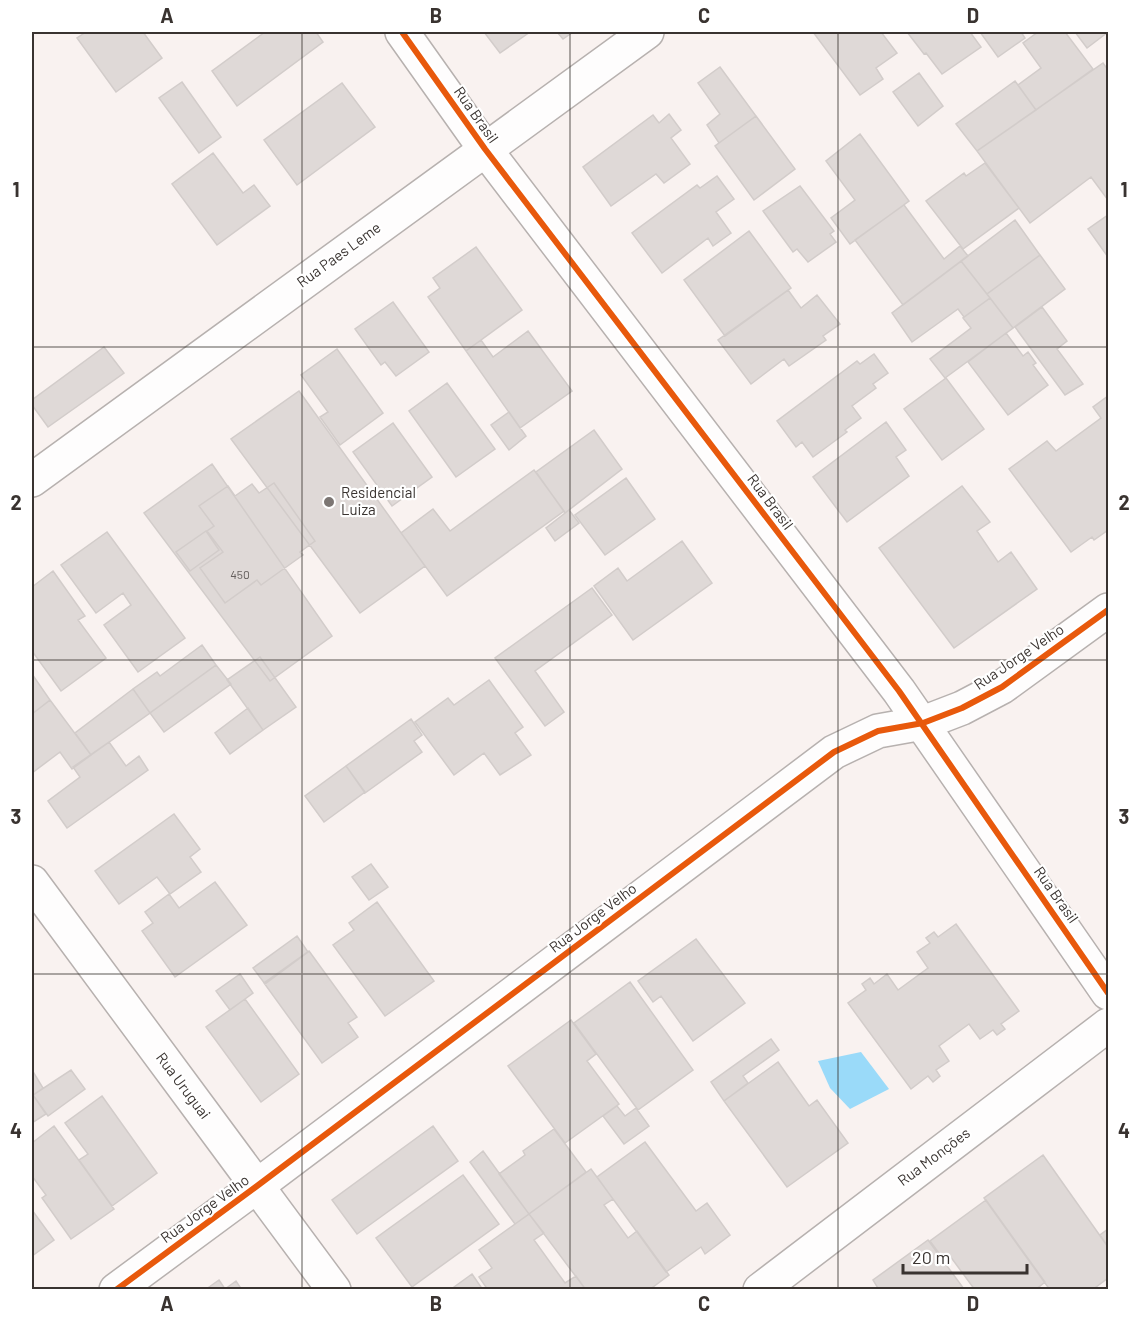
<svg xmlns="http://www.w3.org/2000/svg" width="1140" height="1321" font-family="Barlow,sans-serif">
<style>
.water{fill:#9adaf9}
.building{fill:#dfd9d7;stroke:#d2ccca;stroke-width:1.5}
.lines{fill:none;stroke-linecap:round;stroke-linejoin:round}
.street-casing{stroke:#b7b1af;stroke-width:36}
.street{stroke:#fefdfd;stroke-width:33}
.cycleway-casing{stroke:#fff;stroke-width:10}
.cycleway{stroke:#e8590c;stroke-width:6}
.grid{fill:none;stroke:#393330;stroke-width:1.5;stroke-opacity:0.55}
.poi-dot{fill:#7c7673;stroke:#fff;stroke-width:2}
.labels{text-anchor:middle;stroke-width:4.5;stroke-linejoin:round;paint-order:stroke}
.number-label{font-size:12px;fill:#645e5c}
.street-label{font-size:15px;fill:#393330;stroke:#fff}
.poi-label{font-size:15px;fill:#393330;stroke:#fff;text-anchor:start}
.neatline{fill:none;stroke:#393330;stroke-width:2}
.grid-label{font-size:20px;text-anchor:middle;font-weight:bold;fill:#393330}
</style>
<rect width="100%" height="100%" fill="#f9f2f0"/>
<path class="water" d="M861,1052l28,37 -39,20 -20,-21 -12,-27z"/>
<path class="building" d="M86,32h57l19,26 -46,34 -39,-54z
M265,32h51l7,10 -86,64 -25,-35z
M484,32h46l-30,21z
M557,32h16l-10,7z
M813,32h68l16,21 -21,15 7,11 -23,16z
M907,32h63l11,15 -39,27 -16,-21 -2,1z
M980,32h41l4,6 -27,19z
M1038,32h27l28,37 -57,41 -18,-25 23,-17 -18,-25z
M1075,32h33l-21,16z
M1103,63l5,7v130l-17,-23 -61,46 -53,-72z
M720,67l36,49 -37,27 -12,-18 13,-11 -22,-31z
M919,73l24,33 -25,20 -25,-34z
M1015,81l21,29 -59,41 -21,-27z
M182,82l39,55 -22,16 -40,-55z
M342,83l33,44 -78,58 -33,-45z
M669,114l12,16 -10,8 19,26 -26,19 -8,-9 -45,32 -28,-39 70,-52 6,8z
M756,116l39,53 -41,31 -39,-54z
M860,134l49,67 -59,43 -19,-26 24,-18 -29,-39z
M213,153l30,40 11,-8 16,21 -53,39 -45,-61z
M985,163l34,45 -56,41 -37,-48 38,-28 2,3z
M717,176l17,23 -18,13 15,21 -18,13 -5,-8 -46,35 -30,-40 65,-48 3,3z
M800,186l34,45 -4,3 6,8 -28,20 -11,-13 -4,3 -30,-41z
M904,205l40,54 16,-13 8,10 -65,49 -48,-65z
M1108,215v42l-20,-28z
M1015,220l25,35 -53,39 -26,-33z
M749,231l42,57 -66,48 -41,-56z
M476,247l46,63 -56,41 -38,-54 12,-9 -7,-10z
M1040,255l25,34 -52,39 -26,-34z
M961,261l29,37 -26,19 -6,-8 -46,33 -20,-29z
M788,290l13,18 16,-13 23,29 -17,12 3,4 -37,26 -5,-7 -33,25 -33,-44z
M990,298l23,30 -68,50 -15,-19 41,-31 -8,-10z
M393,302l36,50 -33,24 -11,-14 -4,3 -26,-36z
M1042,307l25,34 -10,8 26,35 -18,11 -50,-68z
M528,331l44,60 -52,37 -54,-77 15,-11 12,17z
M1006,333l17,23 5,-4 8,11 -3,2 15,20 -40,30 -40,-53z
M104,347l20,26 -76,54 -16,-22v-5z
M337,349l46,64 -43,32 -20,-28 8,-5 -27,-37z
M874,354l14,19 -15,11 3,4 -24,18 9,12 -16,12 2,2 -34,25 -11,-15 -6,5 -19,-26 80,-60 3,3z
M946,378l38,51 -42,31 -38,-51z
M447,383l48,66 -39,28 -47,-66z
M299,391l126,175 -65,47 -129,-174z
M1108,396v134l-14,10 -2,-3 -21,15 -62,-83 38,-28 9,10 45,-33 -8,-11z
M509,412l17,24 -17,14 -18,-25z
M886,422l20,28 -10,7 13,19 -62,46 -34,-45z
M393,423l39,54 -40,29 -39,-54z
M594,430l28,39 -57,44 -29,-41z
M212,464l120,172 -62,45 -126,-168z
M534,470l30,41 -117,85 -46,-63 32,-24 17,22z
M626,478l29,41 -50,36 -30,-40z
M274,483l41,58 -15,11 3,3 -42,30 -4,-5 -32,23 -25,-35 23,-16 -16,-21 7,-5 -15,-20 29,-20 7,10 17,-12 7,9z
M962,486l28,36 -13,9 21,31 13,-10 26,37 -83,59 -75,-100z
M569,510l10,13 -24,18 -9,-13z
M206,531l13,19 -29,21 -14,-19z
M107,532l78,106 -47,34 -34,-47 27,-20 -8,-12 -27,20 -35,-48z
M682,541l30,42 -79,57 -39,-54 24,-18 9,13z
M53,571l32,45 -7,4 28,38 -45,33 -29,-40v-64z
M592,588l20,27 -77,56 29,41 -19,14 -50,-68z
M202,645l14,20 -66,48 -17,-24 24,-17 3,4z
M260,657l36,50 -33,23 -36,-50z
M216,665l15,19 -67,48 -14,-19z
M32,674l18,26 -18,14z
M489,680l34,47 -8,6 16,22 -31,20 -16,-22 -30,22 -39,-53 33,-24 6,7z
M133,689l17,24 -59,42 -16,-22z
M50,700l41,55 -19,14 -12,-17 -28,21v-59z
M248,708l15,22 -33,24 -15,-21z
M411,719l11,16 -8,6 8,11 -57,41 -19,-27z
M109,742l17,24 13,-10 9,14 -81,58 -19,-27 32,-24 -7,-10z
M346,766l19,26 -41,30 -19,-26z
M174,814l26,35 -10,8 11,15 -31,22 -13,-17 -38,27 -24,-33z
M371,864l17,23 -19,13 -17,-23z
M215,882l32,43 -72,52 -33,-46 11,-8 -8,-11 24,-18 10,14z
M377,902l57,79 -49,35 -52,-71 21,-15 -5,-7z
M956,924l63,87 -18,13 4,5 -8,6 -4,-5 -13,9 -11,-15 -30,22 10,15 -13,9 4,6 -7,6 -5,-6 -17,13 -63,-86 18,-13 -4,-6 8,-6 4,6 13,-10 11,16 30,-22 -11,-16 13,-9 -4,-5 8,-6 4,5z
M297,936l11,16 -43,32 -12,-16z
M696,939l49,64 -52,38 -32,-45 -8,6 -15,-21z
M309,951l48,66 -9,6 10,14 -36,26 -58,-80z
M240,974l13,19 -23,17 -14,-19z
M630,982l63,88 -55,40 -64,-87z
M245,999l54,75 -38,28 -55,-75z
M571,1020l25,34 -9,7 32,43 -54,39 -57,-77z
M771,1039l8,11 -36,26 5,7 -24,18 -13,-19z
M778,1062l31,44 8,-6 31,43 -61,44 -63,-86z
M32,1070l11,18 -11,8z
M71,1070l14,19 -37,27 -15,-21z
M33,1095l13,19 -14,9v-27z
M102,1096l55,77 -45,33 -33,-46 9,-6 -23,-31z
M617,1106l8,10 11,-8 13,18 -25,18 -21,-28z
M54,1126l60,83 -43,30 -29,-41 4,-3 -14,-19v-33z
M433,1126l25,35 -101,73 -25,-34z
M554,1129l32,43 -57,42 -30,-40 26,-19 -2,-4z
M645,1142l51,69 11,-8 23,32 -25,19 -4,-7 -35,25 -69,-95z
M483,1151l46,63 -14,10 -45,-62z
M1043,1155l65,92v31l-16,12h-42l-66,-92z
M591,1169l22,30 -9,6 24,33 9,-7 32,44 -20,15h-63l-57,-76z
M463,1175l36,49 -87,63 -36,-49z
M986,1200l59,82 -10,8h-60l-25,-34 -6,4 -14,-19z
M32,1210l22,30 -22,16z
M529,1214l15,19 -10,7 31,43 11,-7 10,14h-98l-9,-13 13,-9 -13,-18z
M1108,1229v18l-8,-12z
M928,1240l36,49 -85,1 -6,-10z
M472,1274l11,16h-33z
M219,1280l6,9 11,-8 6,9h-37z"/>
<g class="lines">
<g class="street-casing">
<path id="street" d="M402,32l83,117 414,542 209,302
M32,480l615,-448
M32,882l302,408
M116,1290l141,-104 577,-434 44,-21 45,-8 39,-15 40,-21 106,-77
M760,1290l348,-265"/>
</g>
<use href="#street" class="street"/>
<g class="cycleway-casing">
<path id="cycleway" d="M402,32l83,117 414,542 209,302
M116,1290l141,-104 577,-434 44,-21 45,-8 39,-15 40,-21 106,-77"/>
</g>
<use href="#cycleway" class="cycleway"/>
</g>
<path class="grid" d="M302,32v1258M570,32v1258M838,32v1258M32,347h1076M32,660h1076M32,974h1076"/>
<circle class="poi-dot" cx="329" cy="502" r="6"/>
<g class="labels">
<g class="number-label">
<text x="240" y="579">450</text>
</g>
<g class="street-label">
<text transform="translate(476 115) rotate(55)" y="5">Rua Brasil</text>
<text transform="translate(339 255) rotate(-36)" y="5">Rua Paes Leme</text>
<text transform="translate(770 502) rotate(53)" y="5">Rua Brasil</text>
<text transform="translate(1019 657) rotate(-34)" y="5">Rua Jorge Velho</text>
<text transform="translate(1056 895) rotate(55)" y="5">Rua Brasil</text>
<text transform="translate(593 918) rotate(-37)" y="5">Rua Jorge Velho</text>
<text transform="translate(183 1086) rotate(53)" y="5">Rua Uruguai</text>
<text transform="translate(934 1157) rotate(-37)" y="5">Rua Monções</text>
<text transform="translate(205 1209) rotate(-36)" y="5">Rua Jorge Velho</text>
</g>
<g class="poi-label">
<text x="341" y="498">Residencial<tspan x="341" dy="17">Luiza</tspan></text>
</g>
</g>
<rect width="1140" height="1321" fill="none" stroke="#ffffff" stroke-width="66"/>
<path d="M903 1264v9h124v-9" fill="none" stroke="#393330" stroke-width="3"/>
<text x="912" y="1264" font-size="18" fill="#393330" stroke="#ffffff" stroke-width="4.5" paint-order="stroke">20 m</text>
<rect x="33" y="33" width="1074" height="1255" class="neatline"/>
<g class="grid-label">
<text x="167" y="23">A</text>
<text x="436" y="23">B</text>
<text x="704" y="23">C</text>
<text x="973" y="23">D</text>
<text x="16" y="197">1</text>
<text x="1124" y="197">1</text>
<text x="16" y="510">2</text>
<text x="1124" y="510">2</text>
<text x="16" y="824">3</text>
<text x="1124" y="824">3</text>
<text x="16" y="1138">4</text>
<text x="1124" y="1138">4</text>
<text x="167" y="1311">A</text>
<text x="436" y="1311">B</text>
<text x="704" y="1311">C</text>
<text x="973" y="1311">D</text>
</g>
</svg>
